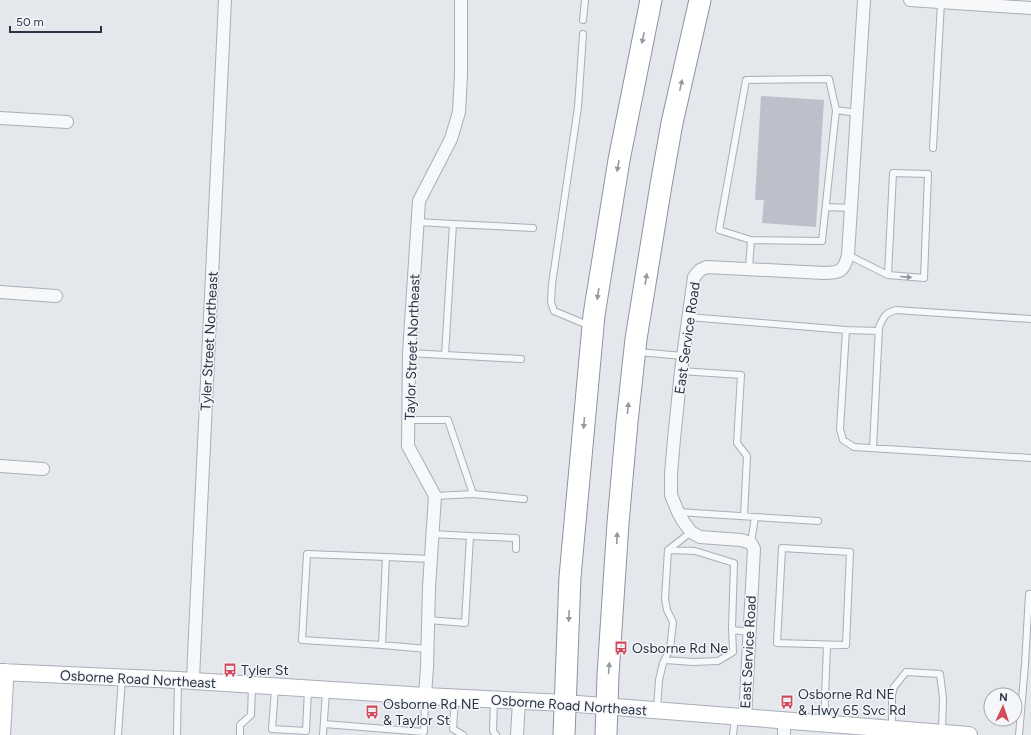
<svg xmlns="http://www.w3.org/2000/svg" width="1031" height="735" font-family="Figtree,sans-serif">
<style>
.building{fill:#bbc0ca}
.lines{fill:none;stroke-linecap:round;stroke-linejoin:round}
.lane-casing{stroke:#a9aeb7;stroke-width:8}
.street-casing{stroke:#a9aeb7;stroke-width:14}
.secondary-casing{stroke:#a9aeb7;stroke-width:18}
.highway-casing{stroke:#8b94a3;stroke-width:23}
.lane{stroke:#f7f8fa;stroke-width:6}
.street{stroke:#f7f8fa;stroke-width:12}
.secondary{stroke:#fff;stroke-width:16}
.highway{stroke:#fff;stroke-width:21}
.oneway{fill:#959aa2}
.oneway2{fill:#9196a0}
.labels{text-anchor:middle;stroke-width:3;stroke-linejoin:round;paint-order:stroke}
.street-label{font-size:14px;fill:#2b3445;stroke:#f4f6f9}
.poi-label{font-size:14px;fill:#2b3445;stroke:#f4f6f9;text-anchor:start}
</style>
<rect width="100%" height="100%" fill="#e4e7ec"/>
<path class="building" d="M761,96l63,4 -8,127 -54,-4 2,-23h-9z"/>
<g class="lines">
<g class="lane-casing">
<path id="lane" d="M583,20l2,-20
M583,34l-5,73 -26,177 -1,18 3,9 36,15
M836,110l21,3
M933,148l8,-146
M826,207l25,1
M453,224l80,4
M848,255l40,20 36,3 4,-104 -35,-1 -5,102
M749,269l2,-29 -32,-10 27,-150 83,-1 7,31 -14,131 -71,-1
M688,317l158,13 -6,99 3,11 11,7 177,11
M846,330l33,1
M638,352l45,4
M409,353l36,2 8,-131 -36,-2
M445,355l76,4
M681,371l60,4 -4,68 10,13 -3,60
M409,420h39l25,74 -38,2
M873,448l6,-121c5,-11 6,-14 17,-17l135,9
M473,494l51,5
M678,512l77,5 -4,26
M755,517l63,4
M470,536l46,2v11
M782,548l68,4 -4,93 -69,-2z
M428,620l37,3 5,-87 -38,-2
M733,630l16,2
M382,645l-80,-5 5,-86 79,3
M427,649l-45,-4 4,-88 45,2
M665,660l28,2 25,-1 15,-9 -1,-24 2,-65 -39,-12 -27,-1
M275,688l-3,41 34,2 2,-42
M455,699l-2,30 10,6
M494,701l-1,30 3,4
M657,709l2,-29 4,-17 7,-14 3,-27 -6,-12 -2,-11 3,-49 23,-18
M824,723l3,-78
M324,724l100,8 1,-35
M892,727v-32l2,-8 12,-15 34,2 3,24 -1,33
M118,735l4,-57
M177,735l1,-55
M240,735v-10l11,-10 1,-29
M323,735l3,-44
M733,735l2,-18
M1019,735l6,-71 4,-70h2"/>
</g>
<g class="street-casing">
<path id="street" d="M910,0l121,8
M0,118l67,4
M0,292l56,4
M0,466l43,3
M193,681l1,-25 31,-656
M425,696l2,-29 2,-80 6,-91 -27,-50 1,-93 10,-152 32,-62 8,-27 2,-37v-75
M745,718l9,-169 -3,-6 -10,-3 -41,-3 -9,-5 -8,-11 -5,-9 -7,-17v-21l3,-35 7,-68 13,-94 6,-7 7,-3 117,6c16,0 20,-2 24,-18l16,-255
M517,735l2,-34
M784,735v-15"/>
</g>
<g class="secondary-casing">
<path id="secondary" d="M0,672l178,8 247,16 140,7 404,32
M2,735l3,-53v-10"/>
</g>
<g class="highway-casing">
<path id="highway" d="M564,735l6,-158 24,-262 25,-155 32,-160
M606,735l2,-60 10,-152 9,-101 9,-83 25,-154 11,-62 28,-123"/>
</g>
<use href="#lane" class="lane"/>
<use href="#street" class="street"/>
<use href="#secondary" class="secondary"/>
<use href="#highway" class="highway"/>
</g>
<defs><path id="oneway-solid" d="M-6-.8H1V-3.2L6.5 0L1 3.2V.8H-6Z"/></defs>
<g class="oneway">
<use href="#oneway-solid" transform="translate(643 38) rotate(102)"/>
<use href="#oneway-solid" transform="translate(681 85) rotate(-78)"/>
<use href="#oneway-solid" transform="translate(618 166) rotate(100)"/>
<use href="#oneway-solid" transform="translate(646 279) rotate(-81)"/>
<use href="#oneway-solid" transform="translate(598 294) rotate(99)"/>
<use href="#oneway-solid" transform="translate(628 408) rotate(-84)"/>
<use href="#oneway-solid" transform="translate(584 423) rotate(95)"/>
<use href="#oneway-solid" transform="translate(617 538) rotate(-87)"/>
<use href="#oneway-solid" transform="translate(569 616) rotate(92)"/>
<use href="#oneway-solid" transform="translate(609 668) rotate(-86)"/>
</g>
<use class="oneway2" href="#oneway-solid" transform="translate(906 277) rotate(5)"/>
<defs>
<g id="bus-bare" transform="scale(1.08)"><path d="M-5-6H5V4H4V6H2V4H-2V6H-4V4H-5ZM-3.5-4V0h7V-4ZM-3.5 1.2v1.5H-2V1.2ZM2 1.2v1.5H3.5V1.2Z" fill="#d1495b" stroke="#f4f6f9" stroke-width="2.5" paint-order="stroke"/></g>
</defs>
<g fill-rule="evenodd">
<use href="#bus-bare" x="621" y="648"/>
<use href="#bus-bare" x="230" y="670"/>
<use href="#bus-bare" x="787" y="702"/>
<use href="#bus-bare" x="372" y="712"/>
</g>
<g class="labels">
<g class="street-label">
<text transform="translate(687 338) rotate(-82)" y="5">East Service Road</text>
<text transform="translate(209 341) rotate(-87)" y="5">Tyler Street Northeast</text>
<text transform="translate(412 347) rotate(-88)" y="5">Taylor Street Northeast</text>
<text transform="translate(748 652) rotate(-87)" y="5">East Service Road</text>
<text transform="translate(138 679) rotate(3)" y="5">Osborne Road Northeast</text>
<text transform="translate(569 705) rotate(4)" y="5">Osborne Road Northeast</text>
</g>
<g class="poi-label">
<text x="632" y="653">Osborne Rd Ne</text>
<text x="241" y="675">Tyler St</text>
<text x="798" y="699">Osborne Rd NE<tspan x="798" dy="16">&amp; Hwy 65 Svc Rd</tspan></text>
<text x="383" y="709">Osborne Rd NE<tspan x="383" dy="16">&amp; Taylor St</tspan></text>
</g>
</g>
<g transform="translate(1003 707) rotate(3)"><circle r="19" fill="#f4f6f9" stroke="#a4a8b1"/>
<path d="M0-3L7 15L0 10L-7 15Z" fill="#d1495b"/>
<text y="-6" font-size="11" font-weight="bold" text-anchor="middle" fill="#2b3445">N</text>
</g>
<path d="M10 26v6h91v-6" fill="none" stroke="#2b3445" stroke-width="2"/>
<text x="16" y="26" font-size="12" fill="#2b3445" stroke="#f4f6f9" stroke-width="3" paint-order="stroke">50 m</text>
</svg>
